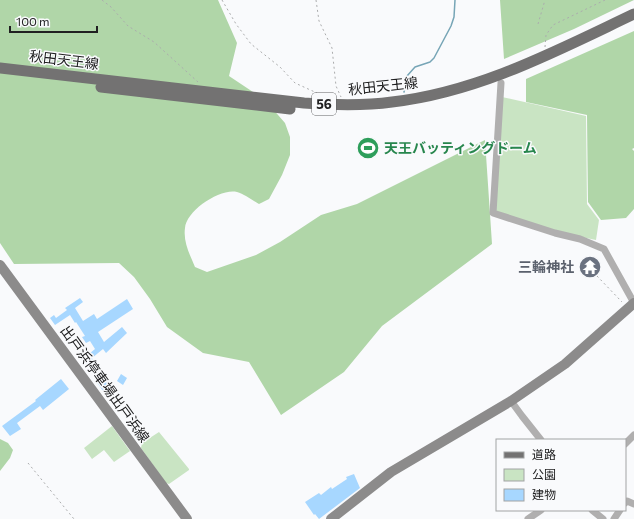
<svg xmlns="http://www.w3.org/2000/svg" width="634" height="519" font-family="Commissioner,'Noto Sans JP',sans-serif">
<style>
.green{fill:#c9e4c3}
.forest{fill:#b0d6a8}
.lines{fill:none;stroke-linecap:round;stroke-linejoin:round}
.stream{stroke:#76a5b6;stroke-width:1.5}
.building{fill:#a7d7ff}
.path{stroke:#abacad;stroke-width:1;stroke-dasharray:2 3;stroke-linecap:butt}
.street{stroke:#b0afaf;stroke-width:7}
.secondary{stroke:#8c8b8b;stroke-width:10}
.primary{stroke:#737272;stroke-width:11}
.labels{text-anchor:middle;stroke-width:3;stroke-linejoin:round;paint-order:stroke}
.shield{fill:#f9fafc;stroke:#616163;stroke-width:1}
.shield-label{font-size:13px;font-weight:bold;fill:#202021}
.street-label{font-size:14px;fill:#202021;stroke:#f9fafc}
.leisure-label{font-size:14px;font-weight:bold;fill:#27864d;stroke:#f9fafc;text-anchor:start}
.worship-label{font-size:14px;font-weight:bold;fill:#5b616d;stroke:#f9fafc;text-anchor:end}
</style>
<rect width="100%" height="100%" fill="#f9fafc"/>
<path class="green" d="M502,97l84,19 1,88 12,16 -3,20 -39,-8 -62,-20z
M112,426l18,25 -16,11 -10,-12 -12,9 -8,-11z
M159,432l30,37v1l-20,14 -3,-1 -25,-35 1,-5z"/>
<path class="forest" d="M0,0h218l19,43 -8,33 36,24 20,23 5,14v18l-8,20 -13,24 -10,5c-7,-4 -15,-10 -22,-12 -17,-4 -51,19 -52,36 -2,14 5,27 10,39l12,5 49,-17 24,-13 41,-27 36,-11 128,-64 7,104 -110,82 -38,46 -63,43 -32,-53 -46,-9 -36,-26 -17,-28 -16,-22 -15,-14 -105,1 -14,-21z
M500,0h134l-60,29 -70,30z
M634,31v117l-2,1 2,2v58l-8,9 -25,2 -13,-18 -1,-87 -61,-13v-23z
M0,439l8,4 5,7 -3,8 -10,13z"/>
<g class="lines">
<path class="stream" d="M404,92l3,-16 8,-9 15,-5 4,-4 17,-32 3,-9 1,-17"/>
</g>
<path class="building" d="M595,259l3,4 -4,5 3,3 -4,4 -11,-11 3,-4 5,4z
M80,298l3,4 -8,6 8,13 11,-7 3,5 30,-20 6,10 -35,23 6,10 18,-15 5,6 -21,20 -3,-4 -11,9 1,2 -6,5 -4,-6 12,-10 -5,-8 -4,2 -4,-6 3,-1 -9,-14 -1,1 -5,-8 -15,10 -5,-7 4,-3 2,3 11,-8 -2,-2z
M121,374l6,4 -4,7 -6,-4z
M102,376l8,10 -7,5 -7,-10z
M61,379l8,10 -26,21 -3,-4 -23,17 4,6 -11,7 -8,-10 34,-25 -1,-1z
M354,474l6,14 -41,31 -4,-5 -1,1 -9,-13 14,-9 2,2 10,-8 1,2 15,-10 -1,-2z"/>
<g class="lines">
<path class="path" d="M102,0l9,7 17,19 26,16 44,40
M222,0l14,24 15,20 29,23 15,16 22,10 2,3
M316,0l3,21 13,27 4,38 5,11
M538,24l7,-24
M545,47l1,-12 7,-10 52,-25
M597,276l25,26
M28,463l46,56"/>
<path class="street" d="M501,83l-8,130 62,20 25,6 24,10 30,54
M511,401l11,15 19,24
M625,444l9,-9
M625,503l2,-2 7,3
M592,510l11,9
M528,519l13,-9
M614,519l6,-9"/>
<path class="secondary" d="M0,265l187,254
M331,519l60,-47 120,-71 54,-37 69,-61"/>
<path class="primary" d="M0,68l304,35c29,2 59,3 88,-1 87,-10 164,-51 242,-88
M101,87l189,22"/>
</g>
<defs>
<g id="stadium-disc" transform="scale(1.15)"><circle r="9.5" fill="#2e9e5b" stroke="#f9fafc"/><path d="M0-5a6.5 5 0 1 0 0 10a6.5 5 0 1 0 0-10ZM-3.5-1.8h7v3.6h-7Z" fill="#fff"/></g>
<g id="temple-disc" transform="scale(1.15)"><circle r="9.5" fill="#6b7280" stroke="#f9fafc"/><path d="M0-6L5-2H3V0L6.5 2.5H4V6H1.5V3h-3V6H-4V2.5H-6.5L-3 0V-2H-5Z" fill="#fff"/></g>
</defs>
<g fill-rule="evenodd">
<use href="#stadium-disc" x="368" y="148"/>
<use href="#temple-disc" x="590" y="267"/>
</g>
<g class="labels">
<rect class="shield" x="312" y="93" width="24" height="22" rx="3"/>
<g class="shield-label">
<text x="324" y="109">56</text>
</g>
<g class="street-label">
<text transform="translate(64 60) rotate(7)" y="5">秋田天王線</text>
<text transform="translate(383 86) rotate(-6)" y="5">秋田天王線</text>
<text transform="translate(105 384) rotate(54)" y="5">出戸浜停車場出戸浜線</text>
</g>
<g class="leisure-label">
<text x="384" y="153">天王バッティングドーム</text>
</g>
<g class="worship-label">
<text x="574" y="272">三輪神社</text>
</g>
</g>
<rect x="496" y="439" width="130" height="72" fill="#f9fafc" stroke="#a2a3a4"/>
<rect x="504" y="452" width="20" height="6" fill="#737272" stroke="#a2a3a4"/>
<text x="532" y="459" font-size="12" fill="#202021">道路</text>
<rect x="504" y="469" width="20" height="12" fill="#c9e4c3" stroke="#a2a3a4"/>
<text x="532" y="479" font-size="12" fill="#202021">公園</text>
<rect x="504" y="489" width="20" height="12" fill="#a7d7ff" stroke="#a2a3a4"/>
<text x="532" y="499" font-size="12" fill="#202021">建物</text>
<path d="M10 26v6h87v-6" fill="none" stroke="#202021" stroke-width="2"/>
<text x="16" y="26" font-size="12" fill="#202021" stroke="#f9fafc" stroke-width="3" paint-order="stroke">100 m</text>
</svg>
